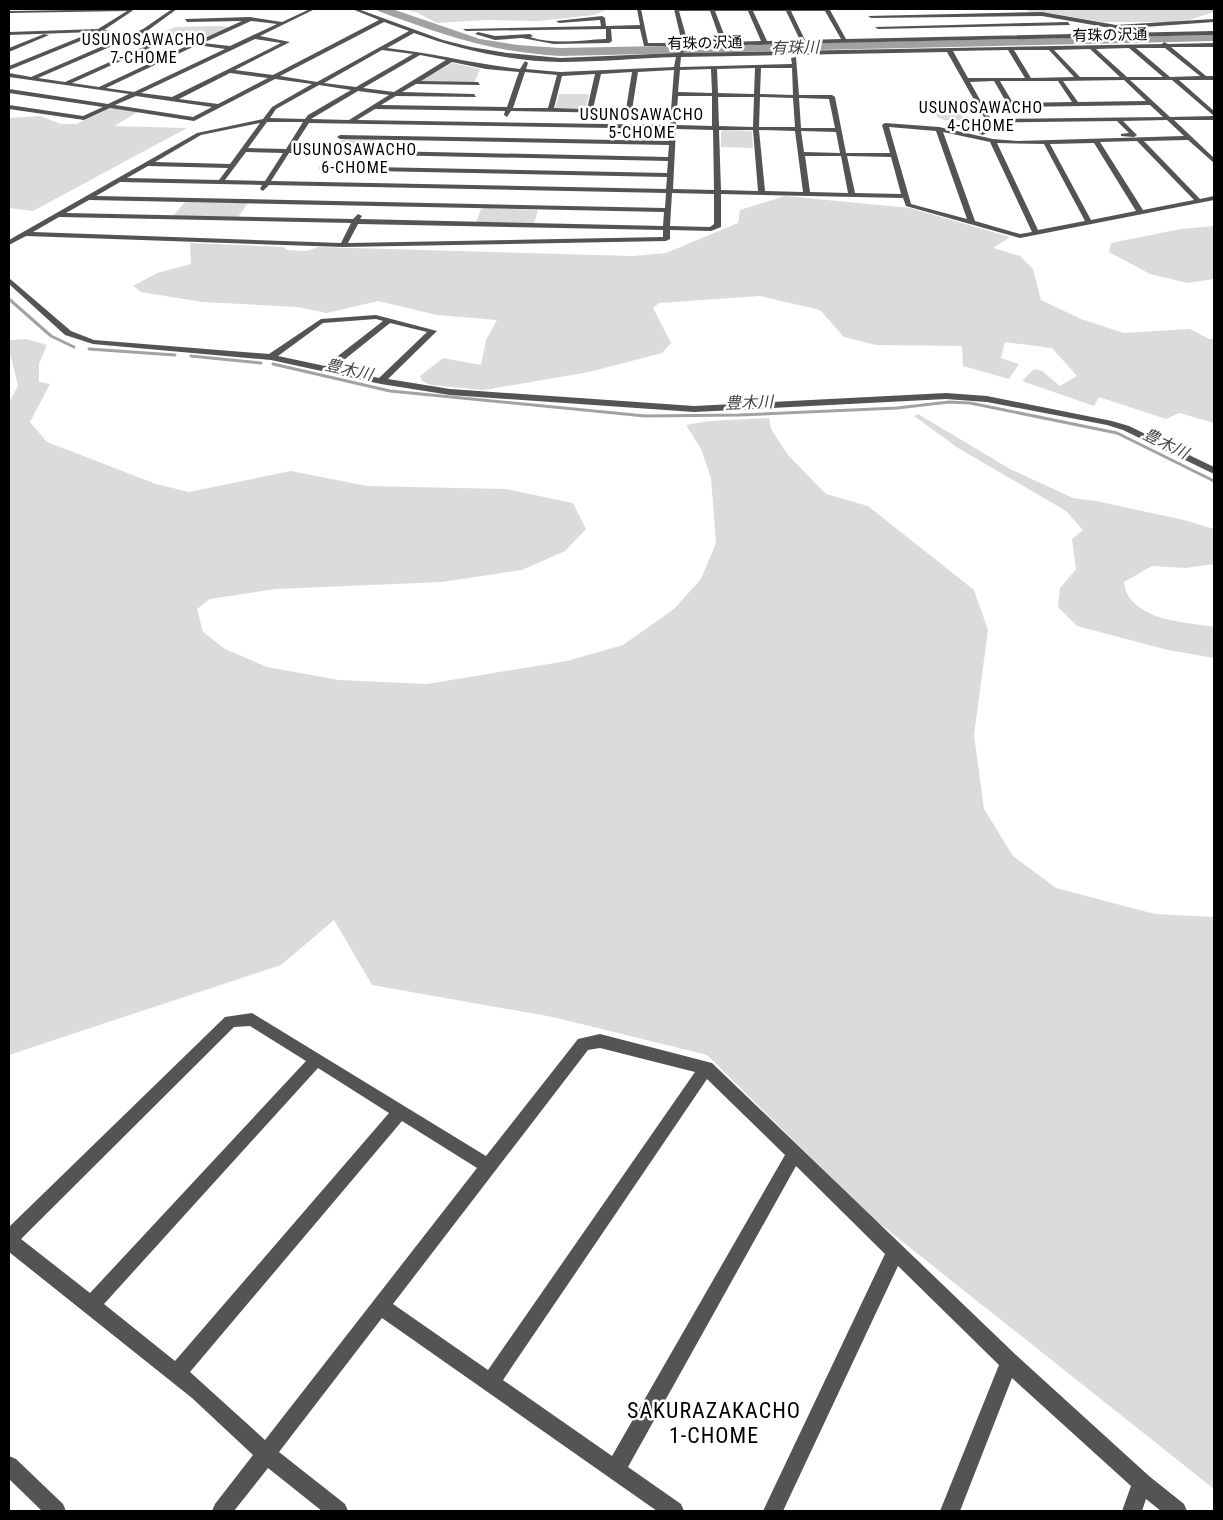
<svg xmlns="http://www.w3.org/2000/svg" width="1223" height="1520" font-family="'Roboto Condensed','Noto Sans JP',sans-serif">
<style>
.green{fill:#dbdbdb}
.lines{fill:none;stroke-linecap:round;stroke-linejoin:round}
.stream{stroke:#a2a2a2;stroke-width:3}
.river{fill:#a2a2a2;fill-rule:evenodd}
.minor{fill:#545454;fill-rule:evenodd}
.labels{text-anchor:middle;stroke-width:5;stroke-linejoin:round;paint-order:stroke}
.far-street-label{font-size:15px;fill:#000;stroke:#fff}
.far-neighbourhood-label{font-size:16px;letter-spacing:1px;fill:#000;stroke:#fff}
.far-water-label{font-size:16px;font-style:italic;fill:#434343;stroke:#fff}
.near-neighbourhood-label{font-size:22px;letter-spacing:1px;fill:#000;stroke:#fff}
</style>
<rect width="100%" height="100%" fill="#fff"/>
<path class="green" d="M404,9h205l-15,6 -55,6 -52,-1 -50,3 -19,-10z
M1024,9h190v3l-25,8 -16,2h-71l-52,-9h-18z
M218,26l11,1 -29,14 -6,1 -42,-5 23,-10z
M452,63l28,6 -6,14 -54,-2z
M559,94h30l-3,14h-31z
M111,108l27,4 -24,14 73,2 -154,83 -24,-3v-90l31,-2 21,8h15z
M957,109l8,11c-11,0 -25,3 -31,-7z
M724,130l28,1 1,17 -32,-1v-16z
M345,139h32l-7,12 -35,-1 6,-10z
M785,196l125,12 100,29 -17,11 27,8 13,13 8,31 40,19 43,14 66,-4 19,10h5v84l-35,-10 -13,6 -67,-22 -5,9 -72,-25 12,-12 8,2 18,15 17,-10 -25,-28 -47,-6 -4,16 18,6 -10,15 -46,-13 -1,-20 -86,-1 -32,-8 -24,-27 -60,-14 -101,7 -6,5 18,35 -9,10 -73,19 -105,18 -53,-5 -9,-4 -2,-5 23,-18 38,7 5,-25 11,-20 -60,-5 -59,-14 -51,12 -30,-6 -95,-5 -61,-10 -8,-6 24,-13 34,-9 -1,-21 94,4 3,3 19,1 13,-4 314,9 33,-3 72,-30 2,-13z
M185,202l63,1 -10,14 -65,-1z
M484,208l54,2 -4,14 -58,-2 5,-13z
M1214,226v53l-27,4 -37,-9 -41,-22 2,-9 70,-14z
M26,339l21,6 -8,19v18l11,2 -20,38 17,20 109,42 33,8 102,-21 76,15 138,3 68,14 13,26 -21,22 -43,19 -80,12 -166,7 -66,10 -13,10 6,23 22,17 42,18 72,13 88,4 140,-23 56,-16 51,-36 27,-30 15,-36 -5,-65 -10,-29 -15,-24 23,-4 60,-3 2,11 17,26 38,39 42,12 106,84 14,40 -14,105 10,74 29,47 43,32 99,26 59,3v572l-344,-273 -163,-161 -154,-38 -181,-32 -38,-65 -53,45 -272,90v-653l9,-16 -7,-29 -2,-1v-16z
M918,414l92,55 63,29 23,3 88,19 30,9v35l-29,4 -33,-2 -28,16c1,5 2,11 5,15 18,25 58,25 85,30v31l-46,-8 -91,-24 -19,-19 2,-19 16,-19 -4,-30 11,-9 -17,-19 -108,-63 -44,-32z"/>
<g class="lines">
<path class="stream" d="M9,299l42,37 23,11
M89,349l86,6
M191,356l70,7
M273,364l117,27 255,25 94,-1 158,-7 52,-6 21,1 147,30 97,48"/>
<path class="river" d="M377,9h15l88,30 38,6 42,3 654,-13v6l-654,15c-70,-4 -117,-21 -182,-45z"/>
<path class="minor" d="M135,9l-31,21 28,4 11,-5 29,-20h5l-30,22 -8,4 57,7 46,-21 -55,1 -2,-3 65,-2 32,5 28,-13h5l-55,27 30,6 -55,28 38,5 106,-55 -27,-11h6l85,31 28,7 36,6 53,5 117,-5 4,-7h-37l-4,-17h-29l1,12 -3,2 -55,1 -32,-6 -27,2 -20,-6 3,-2 17,4 35,-2 3,2 -3,1c24,8 52,3 76,2v-10l-140,2 -3,-2 138,-3 -1,-6 -41,3 -3,-2 46,-5 3,2 1,8 34,-1 -3,-16h4l7,34h34l-8,-34h158l-2,1 16,29 368,-8v4l-528,11 -3,7 479,-9 2,-2 4,2 46,-1v4h-43l35,29h8v4h-35l35,31v5l-42,-36h-42l40,37 44,-1v4h-40l40,38v5l-26,-23 -44,1 56,58 14,-3v4l-194,38 -114,-32 -3,-8 -182,-4v33l-10,4 -41,-1v9l-4,2 -323,6 -317,-11 -17,9v-5l188,-107 66,-14 9,-12 40,-23 -37,-5 -81,42 -84,-13 -26,12 -75,-11v-4l74,11 20,-9 -94,-14v-4l99,15 21,-10 -120,-17v-4l22,4 95,-41 -26,-3 -91,37v-4l84,-34 -84,3v-3l89,-3 29,-18 -118,2v-2zM679,11h31l11,31 -33,1zM715,11h33l13,30 -34,1zM753,11h33l14,29 -33,1zM791,11h34l16,28 -36,1zM251,21l26,3 -47,22 -27,-3zM384,22l25,9 -92,51 -37,-6zM414,33c46,17 97,28 146,29 39,0 78,-4 116,-5l-2,10 -114,5 -34,-3 2,-6 -3,-2 -5,8c-45,-5 -88,-16 -133,-21zM133,37l26,3 -94,42 -27,-4zM255,39l26,4 -109,54 -31,-4zM165,41l26,3 -92,43 -27,-4zM197,45l28,4 -91,43 -28,-4zM1129,48l34,29h-36l-31,-28zM1136,48h29l35,28 -30,1zM1090,49l30,28h-40l-26,-27zM382,50l31,4 -57,33 -32,-4zM1008,50l17,28h-57l-15,-27zM1014,50h35l25,27 -43,1zM947,52l38,67 -21,1 4,10 15,5 3,-2 -14,-5 -2,-5 147,-2 12,12 -8,1v2l13,1 3,-2 -14,-14 44,-1 17,16 -166,5 -25,-2 -54,-12 -54,-4 -3,2 8,28h-44l-11,-56 -3,-2h-33l-3,-38 -5,1 1,6 -112,3 1,-10zM420,55l26,5 -52,32 -31,-4zM452,62l34,7 33,3 -12,35 -126,-2 15,-9 80,1 -2,-3 -72,-2 14,-8 64,1 -2,-3 -57,-1zM755,68l-1,26 -36,-1 -1,-24zM761,68h31l1,27 -33,-1zM711,69l1,24 -34,-1 2,-22zM674,70l-3,40h-39l6,-38zM525,72l32,3 -9,33h-35zM632,72l-6,37h-33l8,-35zM230,73l38,5 -50,26 -39,-5zM595,74l-8,35 -33,-1 8,-32zM1124,80l22,21 -68,1 -15,-21zM994,81l18,31 3,2 3,-2 -3,-5 135,-2 13,12 -172,2 -21,-37zM1000,81h58l14,21 -59,1zM319,85l32,5 -43,25 -3,4 -35,-1 6,-9zM358,91l31,4 -40,25 -38,-1zM136,96l76,11 -19,10 -78,-12zM678,96h34v30l-36,-1zM718,97h36l-1,30 -34,-1zM760,97l33,1 2,29h-36zM799,98l30,1 6,29h-34zM375,109l130,2 -1,4 3,2 4,-6 160,3 -1,11 -313,-5zM267,122h36l-17,27 -38,-1zM260,123l-30,41 -75,-2 46,-27zM309,123l361,6 -1,12 -329,-6 -3,2 3,2 329,6 -1,12 -376,-8zM889,127l47,4 31,88 -56,-15zM676,129l37,1 1,60 -41,-1zM719,130h34l5,61 -37,-1zM759,130l36,1 8,61 -38,-1zM801,131l35,1 4,21 -36,-1zM943,132l47,10 42,90 -12,2 -45,-13zM1137,141l57,59 -51,10 -43,-68zM997,143l47,1 41,77 -47,9zM1094,143l42,68 -45,9 -41,-76zM246,152l37,1 -18,28 -40,-1zM289,153l379,8 -1,12 -345,-7 -3,2 3,2 345,7 -1,12 -395,-8zM805,156h36l7,37 -38,-1zM847,156l44,1 10,37 -46,-1zM148,166l80,2 -9,12 -92,-2zM120,182l142,3 -2,4 3,2 6,-6 397,8 -1,15 -569,-12zM672,193l42,1v30l-4,3 -40,-1zM89,200l575,12 -1,14 -303,-7 2,-3 -4,-2 -5,5 -287,-6zM59,217h1l291,6 -10,20 -308,-11zM358,224l305,6v7l-315,6z
M1042,12l74,13 98,-6v3l-98,7 -74,-13 -171,2 -3,-2z
M1068,22l2,3 -192,4 -3,-2z
M44,34l5,1 -40,17v-4z
M9,278l62,53 23,9 175,14 52,-35 55,-4 61,16 -49,48 62,10 244,17 252,-13 41,3 125,25 17,5 85,41v7l-91,-44 -16,-5 -120,-23 -41,-3 -252,13 -244,-17 -69,-11 -110,-24 -178,-16 -28,-9 -56,-51zM376,319l7,2 -58,45 -47,-10 45,-33zM390,323l37,9 -48,46 -45,-10z
M252,1013l234,143 92,-117 22,-5 112,29 304,292 133,121 35,28 3,7h-26l-15,-12 -4,12h-20l9,-25 -119,-108 -52,133h-20l59,-146 -101,-99 -115,245h-20l122,-257 -89,-88 -168,301 53,37 3,7h-27l-275,-193 -103,134 66,52 3,7h-26l-54,-43 -34,43h-22l3,-7 38,-49 -61,-57 -183,-146v-25l216,-210zM250,1026l56,35 -216,232 -69,-54 213,-212zM600,1048l95,24 -207,298 -95,-66 195,-254zM318,1068l71,45 -214,248 -71,-57zM707,1079l78,76 -173,301 -109,-76zM402,1121l75,47 -212,272 -75,-68z
M9,1456l7,3 47,45 3,7h-24l-33,-32z"/>
</g>
<g class="labels">
<g class="far-street-label">
<text transform="translate(1110 35) rotate(-1)" y="5">有珠の沢通</text>
<text transform="translate(705 43) rotate(-1)" y="5">有珠の沢通</text>
</g>
<g class="far-neighbourhood-label">
<text x="144" y="45">USUNOSAWACHO<tspan x="144" dy="18">7-CHOME</tspan></text>
<text x="981" y="113">USUNOSAWACHO<tspan x="981" dy="18">4-CHOME</tspan></text>
<text x="642" y="120">USUNOSAWACHO<tspan x="642" dy="18">5-CHOME</tspan></text>
<text x="355" y="155">USUNOSAWACHO<tspan x="355" dy="18">6-CHOME</tspan></text>
</g>
<g class="far-water-label">
<text transform="translate(795 47) rotate(-1)" y="6">有珠川</text>
<text transform="translate(349 369) rotate(13)" y="6">豊木川</text>
<text transform="translate(749 402) rotate(-2)" y="6">豊木川</text>
<text transform="translate(1166 443) rotate(26)" y="6">豊木川</text>
</g>
<g class="near-neighbourhood-label">
<text x="714" y="1418">SAKURAZAKACHO<tspan x="714" dy="25">1-CHOME</tspan></text>
</g>
</g>
<rect width="1223" height="1520" fill="none" stroke="#000000" stroke-width="20"/>
</svg>
